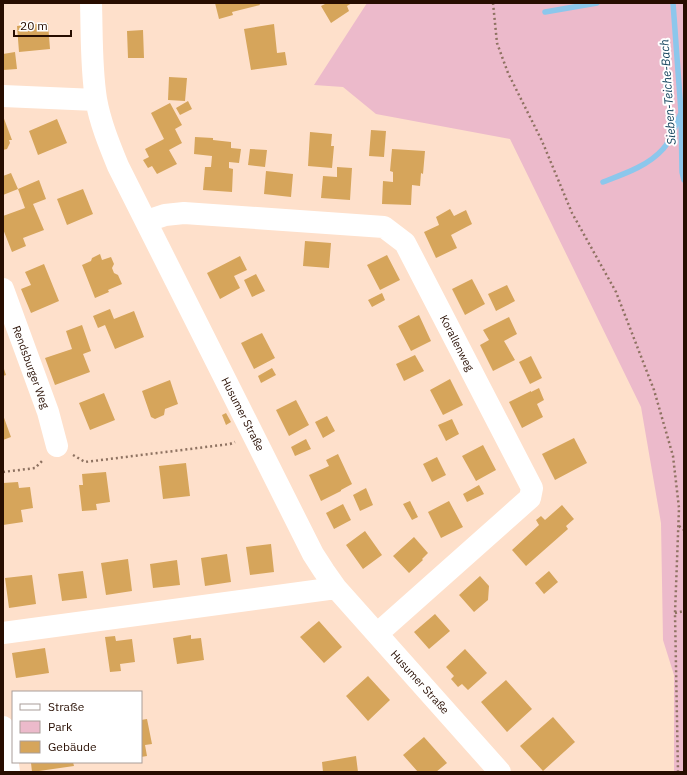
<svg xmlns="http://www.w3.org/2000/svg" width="687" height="775" font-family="'IBM Plex Sans',sans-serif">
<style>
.green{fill:#ecbacb}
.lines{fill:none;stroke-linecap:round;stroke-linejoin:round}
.stream{stroke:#8cc7ec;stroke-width:5.5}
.building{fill:#d6a55b}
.path{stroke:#8e7261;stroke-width:2.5;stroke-dasharray:2 3;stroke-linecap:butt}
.minor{stroke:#fff;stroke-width:22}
.labels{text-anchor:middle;stroke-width:4;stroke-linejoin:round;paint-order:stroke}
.street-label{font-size:11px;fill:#270d00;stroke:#fff}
.water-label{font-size:12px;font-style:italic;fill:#12425c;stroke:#fff}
</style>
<rect width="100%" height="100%" fill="#fee0cb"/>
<path class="green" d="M367,3h317v769h-10v-97l-11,-35 -2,-117 -20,-116 -131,-268 -134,-25 -33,-27 -29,-2z"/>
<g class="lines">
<path class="stream" d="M673,3l8,109 1,60 2,8
M545,12l52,-9
M603,182c21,-8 45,-16 60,-33 8,-8 13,-26 18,-36"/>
</g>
<path class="building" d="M215,3h44l1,2 -28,7 1,3 -14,4z
M327,3h25l-5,3 2,5 -18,12 -10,-17z
M48,23l2,26 -31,3 -2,-26z
M274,24l3,29 8,-1 2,13 -36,5 -7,-41z
M143,30l1,28h-16l-1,-27z
M15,52l2,17 -14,1v-16z
M169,77l18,1 -2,23 -17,-1z
M188,101l4,8 -12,6 -4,-7z
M170,103l12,22 -7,4 7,14 -13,7 8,14 -20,10 -5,-8 -4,2 -5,-8 6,-3 -4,-8 19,-10 -13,-26z
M3,116l9,24h-3l1,3 -3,6 -4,1z
M57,119l10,24 -29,12 -9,-24z
M371,130l15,1 -2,26 -15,-1z
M310,132l22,2 -1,12h3l-2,22 -24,-2z
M195,137l18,1v2l18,2v6l10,1 -2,14 -10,-1v6l4,1 -1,23 -29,-2 2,-23h6l1,-11 -18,-2z
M250,149l17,1 -2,17 -17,-2z
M392,149l33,2 -2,23 -2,-1 -1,13 -8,-1 -1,20 -29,-1 1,-23 10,1v-10l-3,-1z
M337,167l15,1 -2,32 -29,-2 2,-22 14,1z
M266,171l27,3 -2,23 -27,-3z
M11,173l7,16 -15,6v-19z
M39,180l7,19 -13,5 11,26 -21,8 3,8 -14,6 -9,-23v-13l22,-8 -7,-19z
M83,189l10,25 -26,11 -10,-26z
M450,209l4,7 12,-6 6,14 -21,11 6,13 -21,10 -12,-26 15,-7 -3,-8z
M305,241l26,2 -2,25 -26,-2z
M100,254l2,6 9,-3 3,7 -2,4 2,5 4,2 4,9 -14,6 1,2 -14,6 -13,-33 9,-4 1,-3z
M387,255l13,25 -20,10 -13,-25z
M240,256l7,14 -13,6 6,12 -20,11 -13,-26z
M44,264l15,37 -28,12 -10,-24 10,-4 -6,-13z
M256,274l9,17 -13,6 -8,-17z
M472,279l13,25 -20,11 -13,-26z
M507,285l8,16 -19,10 -8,-17z
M382,293l3,7 -13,7 -4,-7z
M110,309l4,10 20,-8 10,26 -29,12 -10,-24 -7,3 -5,-12z
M419,315l12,26 -20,10 -13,-25z
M509,317l8,17 -13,7 11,19 -22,11 -13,-26 9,-5 -6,-10z
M82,325l9,26 -8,3 7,18 -35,13 -10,-27 27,-9 -6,-18z
M262,333l13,25 -21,11 -13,-26z
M415,355l9,16 -20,10 -8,-17z
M531,356l11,22 -12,6 -11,-22z
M3,366l3,9 -3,1z
M272,368l4,7 -15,8 -3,-7z
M450,379l13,26 -20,10 -13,-25z
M170,380l8,24 -13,5 -1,6 -9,4 -4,-2 -9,-26z
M539,388l5,12 -7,4 6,13 -21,11 -13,-26 22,-11v1z
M104,393l11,27 -25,10 -11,-27z
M296,400l13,25 -20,11 -13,-26z
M226,413l5,9 -5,3 -4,-10z
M3,415l8,22 -8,3z
M327,416l8,15 -12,7 -8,-16z
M452,419l7,15 -13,7 -8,-16z
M574,438l13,25 -32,17 -13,-26z
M306,439l5,10 -16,7 -4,-9z
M483,445l13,25 -20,11 -14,-25z
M338,454l14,30 -11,6v1l-20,10 -12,-26 20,-9 -3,-6z
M437,457l9,18 -14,7 -9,-18z
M186,463l4,33 -27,3 -4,-33z
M106,472l4,30 -14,2 1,6 -15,1 -3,-26h4l-1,-11z
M18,482l1,6 11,-1 3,21 -12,2 2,12 -20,3v-42z
M479,485l5,9 -17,8 -4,-8z
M366,488l7,17 -13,6 -7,-16z
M410,501l8,16 -6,3 -9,-16z
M449,501l14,26 -22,11 -13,-26z
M343,504l8,16 -17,9 -8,-16z
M562,505l12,14 -8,7 2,3 -42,37 -14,-16 27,-25 -3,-5 5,-4 4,4z
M365,531l17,24 -19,14 -17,-24z
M414,537l14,16 -6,6 1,1 -14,13 -16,-17z
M271,544l3,28 -24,3 -4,-28z
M227,554l4,28 -26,4 -4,-28z
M128,559l4,32 -26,4 -5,-32z
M177,560l3,25 -27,3 -3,-24z
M83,571l4,27 -25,3 -4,-27z
M549,571l9,11 -14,12 -9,-11z
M32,575l4,29 -27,4 -4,-30z
M480,576l9,10 -1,14 -14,12 -15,-17z
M435,614l15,17 -21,18 -15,-17z
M319,621l23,26 -18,16 -24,-26z
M191,635v4l10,-1 3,22 -27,4 -4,-26z
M115,636l1,5 16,-2 3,23 -15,2 1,7 -11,1 -5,-35z
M45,648l4,25 -33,5 -4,-25z
M465,649l22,24 -19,17 -6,-6 -4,3 -7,-8 3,-3 -8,-9z
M368,676l22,24 -22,21 -22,-25z
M506,680l26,29 -25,23 -26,-30z
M553,717l22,25 -32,29 -23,-25z
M147,719l5,25 -7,1 2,11 -6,1v-37z
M424,737l23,26 -11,9h-18l-15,-17z
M356,756l2,16h-35l-1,-10z
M41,762h32l1,4 -42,6 -1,-9z"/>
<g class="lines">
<path class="path" d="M493,3l4,40 11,30 34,68 30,72 44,79 38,98 19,66 6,52 -4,105 3,159
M73,455l12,7 145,-18 5,-2
M3,472l32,-4 8,-8
M679,526l5,4
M675,613l9,-2"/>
<path class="minor" d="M91,3c1,32 0,64 5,96 4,23 13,45 22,67l195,388 11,17 12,17 164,184
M3,96l93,4
M147,221l18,-6 19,-2 200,14 21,16 127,245 -2,10 -153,136
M3,289l45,123 9,34
M3,633l333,-45
M3,727l6,45"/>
</g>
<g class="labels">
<g class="street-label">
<text transform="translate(457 343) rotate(63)" y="4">Korallenweg</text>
<text transform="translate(31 367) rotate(70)" y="4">Rendsburger Weg</text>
<text transform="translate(243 414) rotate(63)" y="4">Husumer Straße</text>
<text transform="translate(420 682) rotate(48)" y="4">Husumer Straße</text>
</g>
<g class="water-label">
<text transform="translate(668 92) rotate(-94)" y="4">Sieben-Teiche-Bach</text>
</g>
</g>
<rect width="687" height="775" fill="none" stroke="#270d00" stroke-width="8"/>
<rect x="12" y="691" width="130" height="72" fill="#ffffff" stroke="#a99e99"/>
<rect x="20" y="704" width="20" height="6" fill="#ffffff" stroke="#a99e99"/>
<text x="48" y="711" font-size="12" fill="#270d00">Straße</text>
<rect x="20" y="721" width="20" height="12" fill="#ecbacb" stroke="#a99e99"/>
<text x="48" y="731" font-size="12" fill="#270d00">Park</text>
<rect x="20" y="741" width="20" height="12" fill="#d6a55b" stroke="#a99e99"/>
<text x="48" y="751" font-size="12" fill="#270d00">Gebäude</text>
<path d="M14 30v6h57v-6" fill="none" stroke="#270d00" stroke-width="2"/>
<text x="20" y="30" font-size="12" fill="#270d00" stroke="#ffffff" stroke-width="3" paint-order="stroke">20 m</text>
</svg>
